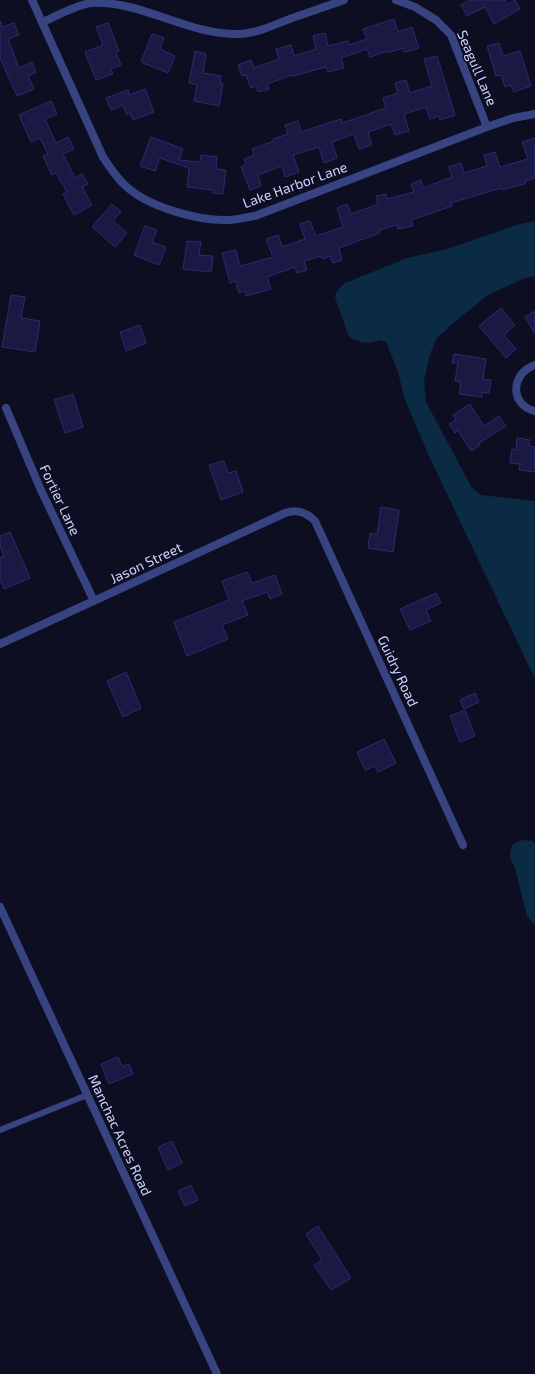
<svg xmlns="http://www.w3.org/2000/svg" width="535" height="1374" font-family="'Exo 2',sans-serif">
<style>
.water{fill:#0b2b44}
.building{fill:#1a1943;stroke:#2b2b70}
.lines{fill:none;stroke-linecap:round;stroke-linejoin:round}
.service{stroke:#384382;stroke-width:6}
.minor{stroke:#384382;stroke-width:8}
.labels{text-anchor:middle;stroke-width:3;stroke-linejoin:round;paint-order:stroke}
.street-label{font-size:14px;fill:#cfd3ff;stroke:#0d0e22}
</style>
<rect width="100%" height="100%" fill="#0d0e22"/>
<path class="water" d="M535,221v55l-10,2 -37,17 -30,24 -21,19 -7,16 -6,26 2,22 46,86 9,7 54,6v178l-106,-223 -24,-56 -7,-28 -12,-30 -5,-2c-14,5 -20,3 -32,-3l-14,-39 2,-7 8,-8 62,-25 40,-9 73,-25z
M521,840l11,1 3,3v82l-8,-10 -12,-48 -4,-8 -1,-8 3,-8z"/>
<path class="building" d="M470,0h35l2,5 8,-5 5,9 -26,15 -9,-17 -18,9 -6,-11z
M394,19l4,13 14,-5 7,21 -14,4 -2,-4 -15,5 -1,-2 -17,6 -3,-8 -26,9 3,10 -16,4 -2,-5 -33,9 -1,-1 -25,9 2,5 -11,3 -2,-6 -5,2 -5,-13 -4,1 -4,-11 13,-5 3,8 25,-9 -3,-10 15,-4 3,11 22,-7 -3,-13 12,-3 3,13 20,-5 1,4 18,-6 -4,-10z
M0,21l3,6 11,-4 5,12 -11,4 11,29 13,-6 4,10 -8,4 6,13 -17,7 -17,-38z
M108,23l11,28 -3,1 5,13 -10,4 2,5 -17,6 -11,-28 18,-7 -7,-18z
M152,34l12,4 -4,11 15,7 -7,17 -27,-11z
M499,43l4,13 17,-5 11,35 -17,6 -3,-7 -6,2 -4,-12 -5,1 -9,-30z
M195,51l11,3 -3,19 18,3 -1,7 3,1 -4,22 -25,-5 3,-16 -8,-2z
M437,56l18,59 -15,5 -1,-4 -9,3 -4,-12 -22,7 5,17 -14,4 -4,-11 -23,8 4,13 -13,4 -5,-15 -22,8 5,16 -13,5 -5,-16 -26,8 6,17 -14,5 -3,-11 -24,9 3,11 -11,4 -9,-23 5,-2 -2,-6 10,-4 -2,-6 22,-8 -1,-2 15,-5 -3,-9 13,-4 3,11 40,-13 1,4 44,-15 -3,-10 15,-5 -3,-10 11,-3 4,13 22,-7 -8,-27z
M145,89l9,23 -21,8 -3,-7 -3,2 -4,-10 -12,5 -5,-12 22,-8 1,5z
M51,101l6,13 -12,5 11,24 12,-6 6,12 -11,5 12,24 7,-4 6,10 -6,3 10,18 -18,10 -11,-21 4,-2 -11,-19 -4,2 -9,-19 5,-2 -8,-16 -9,4 -12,-27z
M151,137l32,12 -4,11 21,2 1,-7 16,2 -1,12 10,1 -3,24 -10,-1v-3l-26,-3 2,-19 -29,-10 -5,13 -15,-5z
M535,138v40l-10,3v3l-23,6 -1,-2 -50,15 1,3 -41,14 2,6 -15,3 -1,-4 -18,5 1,3 -41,15 3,12 -9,3 -3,-7 -8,3 -1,-3 -17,5 3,9 -10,3 -2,-6 -28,10 4,12 -25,7 -1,-5 -6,2 -3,-12 -6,2 -8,-30 14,-3 4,16 33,-9 -7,-18 12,-4 4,12 23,-8 -5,-15 10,-3 6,15 27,-9 -6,-19 10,-4 4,10 27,-10 -2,-8 10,-2 1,5 27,-7 -3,-8 10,-4 2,8 29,-11 -3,-10 12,-4 3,10 23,-7 -3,-11 11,-3 5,15 28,-8 -6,-17z
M112,204l9,8 -8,9 14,12 -12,14 -23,-20z
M145,226l12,4 -5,12 14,5 -7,18 -25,-10z
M187,241l14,1 -2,13 14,1 -2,16 -28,-3z
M11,295l14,2 -4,21 19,3 -5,31 -33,-5z
M501,308l14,17 -11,10 12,14 -10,9 -27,-32z
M535,311v23l-10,-17z
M140,325l6,18 -20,8 -6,-19z
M454,354l32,5 -3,20 8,1 -2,13 -7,-1v5l-23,-3 2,-12 -6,-1 3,-18h-6z
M73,394l10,33 -18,6 -11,-33z
M470,404l14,22 15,-10 7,10 -27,17 1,2 -9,6 -13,-21 -3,3 -6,-9 7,-4 -3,-5z
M517,438l13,2 -1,6 6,1v25l-16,-2 1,-6 -10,-1 2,-14 4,1z
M224,461l4,12 8,-2 7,21 -22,8 -12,-35z
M381,507l18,3 -6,42 -25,-4 2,-15 7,1z
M10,532l20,46 -26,11 -4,-10v-21l4,-2 -4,-10v-10z
M247,572l5,11 23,-8 7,19 -12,5 -3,-7 -25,9 6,14 -26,10 6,14 -41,17 -13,-34 55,-22 -7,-19z
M436,593l5,10 -15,7 5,11 -21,9 -10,-21z
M126,672l15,36 -18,9 -16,-36z
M475,693l4,9 -15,7 -4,-9z
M465,710l10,26 -15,6 -10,-26z
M384,739l12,24 -18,9 -3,-6 -10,4 -8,-18z
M118,1057l4,9 7,-2 4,10 -24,10 -8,-20z
M172,1141l10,22 -14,7 -10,-23z
M191,1185l7,15 -13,6 -7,-15z
M318,1226l33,52 -20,12 -17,-25 8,-5 -16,-26z"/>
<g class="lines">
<path class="service" d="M0,1130l87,-35"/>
<path class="minor" d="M32,0l71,157c7,11 15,23 25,31 22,19 68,32 96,32 10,1 21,-3 31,-4l232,-89 26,-9 22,-4
M396,0l19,7 21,13 15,15 36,92
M43,22c15,-7 31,-16 47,-19 53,-3 98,33 150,31 16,-1 32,-8 47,-14 19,-7 38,-13 57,-20
M535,365c-24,8 -26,40 0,46
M6,408l34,80 54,113
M0,644l285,-131c12,-4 21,-1 30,8l148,324
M0,907l217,467"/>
</g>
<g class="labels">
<g class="street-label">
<text transform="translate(477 68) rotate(67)" y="5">Seagull Lane</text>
<text transform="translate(295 185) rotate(-20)" y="5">Lake Harbor Lane</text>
<text transform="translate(60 500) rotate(65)" y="5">Fortier Lane</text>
<text transform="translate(146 563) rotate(-25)" y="5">Jason Street</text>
<text transform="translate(398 671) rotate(65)" y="5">Guidry Road</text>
<text transform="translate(120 1135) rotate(65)" y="5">Manchac Acres Road</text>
</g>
</g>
</svg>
